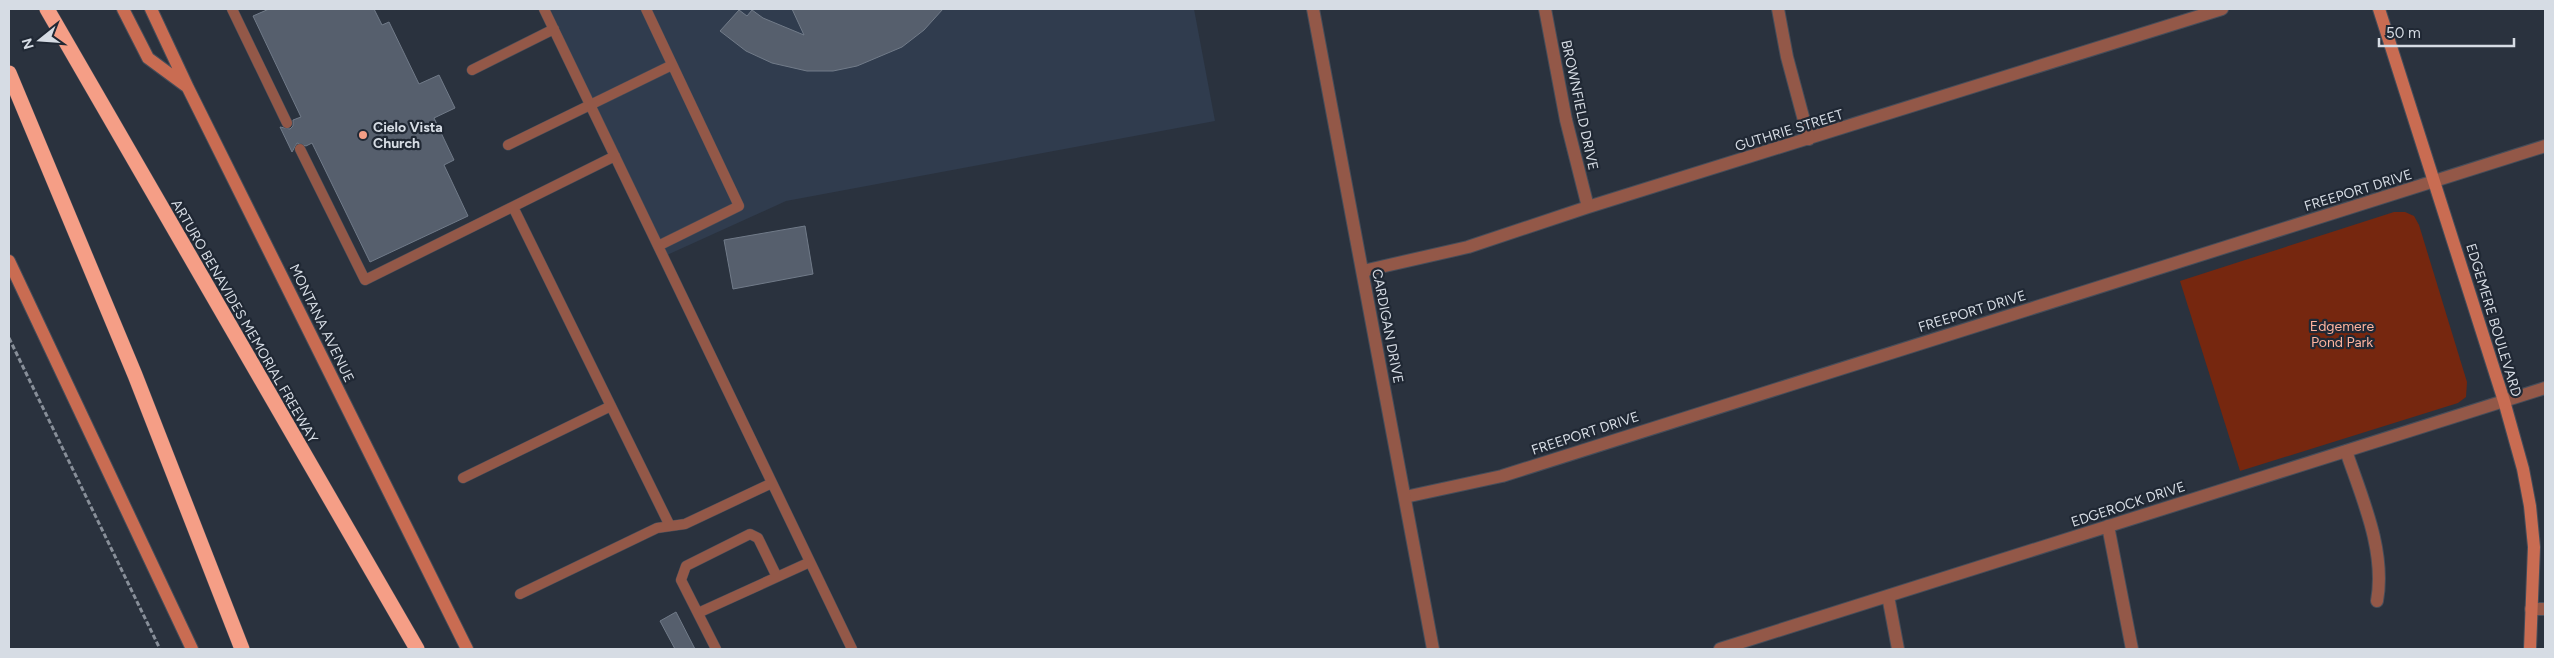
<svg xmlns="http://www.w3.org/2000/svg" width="2554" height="658" font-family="Figtree,sans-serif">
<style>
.built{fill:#303c4e}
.green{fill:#76270f}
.building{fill:#565f6d;stroke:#717b89}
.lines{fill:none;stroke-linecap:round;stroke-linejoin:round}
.service-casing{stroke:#464d59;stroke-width:11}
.minor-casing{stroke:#464d59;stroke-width:14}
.tertiary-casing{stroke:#464d59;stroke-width:14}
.secondary-casing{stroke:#464d59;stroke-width:14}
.motorway-casing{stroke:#464d59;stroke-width:16}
.path{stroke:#888f99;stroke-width:3;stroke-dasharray:5 2.5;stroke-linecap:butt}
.service{stroke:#935848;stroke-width:10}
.minor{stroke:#935848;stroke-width:12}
.tertiary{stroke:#935848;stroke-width:12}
.secondary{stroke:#c96c52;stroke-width:12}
.motorway{stroke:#f59e86;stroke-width:15}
.poi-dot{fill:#f49e86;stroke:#202834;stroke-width:2}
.labels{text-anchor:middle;stroke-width:4.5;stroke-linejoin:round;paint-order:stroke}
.street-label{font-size:14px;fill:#d6dce4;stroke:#202834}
.poi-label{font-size:14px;font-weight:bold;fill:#d6dce4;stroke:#202834;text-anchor:start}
.park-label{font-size:14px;fill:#feb49f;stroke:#202834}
</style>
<rect width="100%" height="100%" fill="#2a323e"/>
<path class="built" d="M550,9h644l21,112 -429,80 -119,54z"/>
<path class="green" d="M2394,212h11l9,4 5,9 48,157 -1,15 -8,6 -218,68 -60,-190z"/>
<path class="building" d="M269,9h105l8,16 7,-3 30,62 20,-9 16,33 -21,10 20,42 -10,5 24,51 -98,46 -58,-119 -6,3 -9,-3 -5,9 -12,-25 10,2 3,-3v-6l8,-3 -48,-101z
M792,9h151l-19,21 -22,17 -45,19 -24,5h-26l-35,-8 -26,-12 -26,-20 19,-21 8,6 5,-6 11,8 41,17z
M805,226l8,48 -80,15 -9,-49z
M676,612l19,37h-20l-15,-28z"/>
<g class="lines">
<g class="service-casing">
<path id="service" d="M232,9l55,114
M544,9l308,640
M646,9l93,197 -81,40
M472,70l82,-41
M508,145l164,-80
M300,149l65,131 250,-124
M513,207l157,319
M463,478l148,-72
M520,594l137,-66 28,-4 87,-41
M698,613l79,-36
M716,649l-35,-69 5,-14 64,-32 8,4 19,39 33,-15"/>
</g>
<g class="minor-casing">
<path id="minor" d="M1545,9l21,111 22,87
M1778,9l9,48 22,82
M1363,271l105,-24 120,-40 634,-198
M2346,451c16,47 40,100 31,150
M1405,497l97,-21 1043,-330
M2108,526l24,123
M1888,596l10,53
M2531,609h14
M1720,649l825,-261"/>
</g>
<g class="tertiary-casing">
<path id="tertiary" d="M1313,9l120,640"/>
</g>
<g class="secondary-casing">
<path id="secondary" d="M123,9l25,49 38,28
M151,9l37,79 279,561
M2379,9l125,392 19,68 7,37 4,41 -4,102
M9,261l183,388"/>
</g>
<g class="motorway-casing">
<path id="motorway" d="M47,9l370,640
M9,73l126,302 107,274"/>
</g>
<path class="path" d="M9,338l151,311"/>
<use href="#service" class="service"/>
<use href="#minor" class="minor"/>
<use href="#tertiary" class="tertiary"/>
<use href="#secondary" class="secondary"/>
<use href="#motorway" class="motorway"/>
</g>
<circle class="poi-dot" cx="363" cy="135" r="5"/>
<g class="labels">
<g class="street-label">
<text transform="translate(1580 105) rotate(78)" y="5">BROWNFIELD DRIVE</text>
<text transform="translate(1789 130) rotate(-17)" y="5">GUTHRIE STREET</text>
<text transform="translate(2358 190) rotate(-17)" y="5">FREEPORT DRIVE</text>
<text transform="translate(1972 311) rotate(-17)" y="5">FREEPORT DRIVE</text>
<text transform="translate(2494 320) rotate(73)" y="5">EDGEMERE BOULEVARD</text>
<text transform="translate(245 321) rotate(60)" y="5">ARTURO BENAVIDES MEMORIAL FREEWAY</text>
<text transform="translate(322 323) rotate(64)" y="5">MONTANA AVENUE</text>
<text transform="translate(1388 326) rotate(79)" y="5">CARDIGAN DRIVE</text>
<text transform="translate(1585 433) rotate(-18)" y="5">FREEPORT DRIVE</text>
<text transform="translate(2128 504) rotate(-18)" y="5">EDGEROCK DRIVE</text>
</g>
<g class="poi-label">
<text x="373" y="132">Cielo Vista<tspan x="373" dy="16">Church</tspan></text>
</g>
<g class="park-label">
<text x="2342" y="331">Edgemere<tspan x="2342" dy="16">Pond Park</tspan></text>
</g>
</g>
<rect width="2554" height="658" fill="none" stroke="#d6dce4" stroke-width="20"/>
<g transform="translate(40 40) rotate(253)" stroke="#202834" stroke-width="4" paint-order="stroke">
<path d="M0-4L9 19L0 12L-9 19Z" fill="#d6dce4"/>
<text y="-8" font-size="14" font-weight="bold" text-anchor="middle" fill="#d6dce4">N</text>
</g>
<path d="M2379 38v8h135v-8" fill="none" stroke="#d6dce4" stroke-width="2.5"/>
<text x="2386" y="38" font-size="15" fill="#d6dce4" stroke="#202834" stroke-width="4" paint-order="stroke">50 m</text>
</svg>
